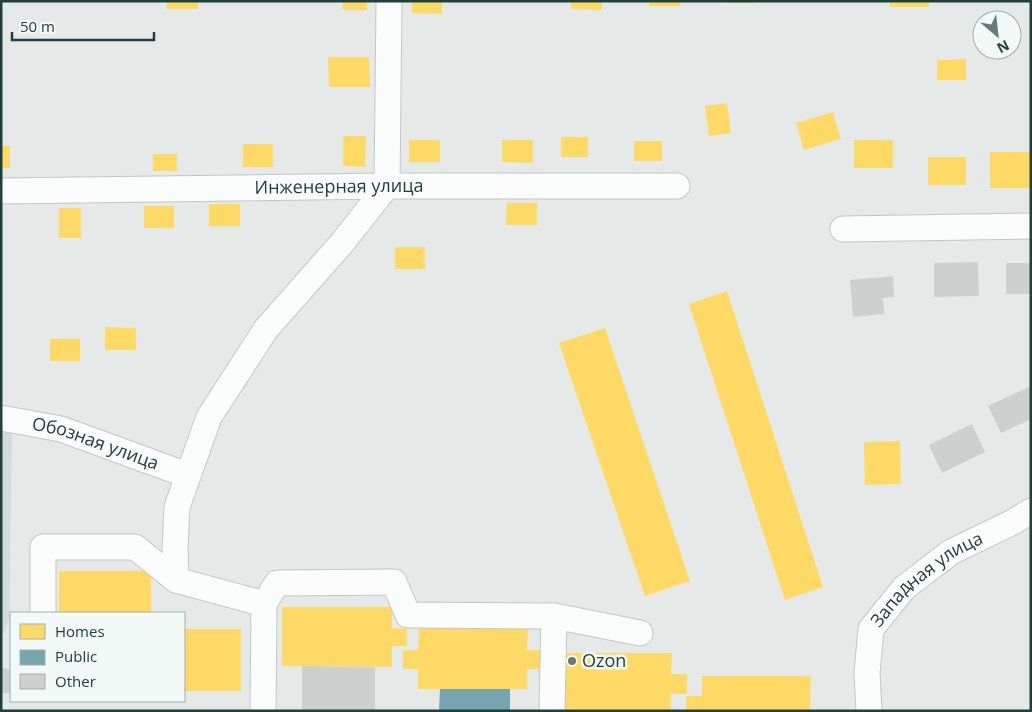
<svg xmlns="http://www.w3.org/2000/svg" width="1032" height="712" font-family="'Open Sans',sans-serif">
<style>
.built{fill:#d2dcd9}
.homes{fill:#ffd966}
.public{fill:#76a5af}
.building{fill:#ccd1d0}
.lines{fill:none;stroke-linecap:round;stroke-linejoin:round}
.minor-casing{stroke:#c2c7c6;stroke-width:27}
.minor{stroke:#fbfcfc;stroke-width:25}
.poi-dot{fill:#657c78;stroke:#f3f9f7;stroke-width:2}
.labels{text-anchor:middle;stroke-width:5;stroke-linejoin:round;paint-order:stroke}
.street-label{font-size:18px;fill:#20403b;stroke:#f3f9f7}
.poi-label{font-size:18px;fill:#20403b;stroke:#f3f9f7;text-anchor:start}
</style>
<rect width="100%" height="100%" fill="#e5eae9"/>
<path class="built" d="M1,432h11l-3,189 -8,16z"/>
<path class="homes" d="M167,1h31v8h-31z
M343,1h24v9h-24z
M412,1h30v13l-30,-1z
M571,1h31v9l-31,-1z
M649,1h31v5h-31z
M726,1h30v2h-30z
M890,1h39v6h-39z
M328,57h41l1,30h-41z
M966,59v21h-29v-20z
M727,103l4,30 -22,3 -4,-30z
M833,112l8,27 -37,11 -8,-27z
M343,136h23l-1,31 -22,-1z
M561,137h27v20h-27z
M409,140h31v22h-31z
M502,140h31v23l-31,-1z
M854,140h39v28h-39z
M634,141h28v20h-28z
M243,144h30v23h-30z
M1,146h9v22h-9z
M990,152h41v36h-41z
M153,154h24v17h-24z
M928,157h38v28h-38z
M507,203h30v22h-31z
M209,204h31v22h-31z
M144,206h30v22h-30z
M59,208h22v30h-22z
M395,247h30v22h-30z
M727,291l96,296 -38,13 -96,-296z
M105,327l31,1v22h-31z
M605,328l85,253 -45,15 -86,-253z
M50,339h30v22h-30z
M900,441l1,43 -36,1 -1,-43z
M59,571h92v42h-92z
M282,607h110v21l15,1v17h-15v21l-110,-1z
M419,628l109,1 -1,21h15v19h-15v20h-109v-20h-15v-19h15z
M184,629h57v62h-57z
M562,653h110l-1,21h16v20h-16v17h-109z
M702,676h109l-1,35h-124v-15h16z"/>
<path class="public" d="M440,689h70v22h-71z"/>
<path class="building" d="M978,262l1,34 -45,1v-34z
M1006,263h25v31h-25z
M893,276l1,21 -11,1 1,16 -31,3 -3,-37z
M1031,386v33l-30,14 -13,-27z
M972,424l13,28 -43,21 -13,-28z
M302,666l73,1v44h-73z
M1,668l10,1v24h-10z"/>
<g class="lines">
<g class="minor-casing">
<g id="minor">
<path id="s1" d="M1,191l386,-5h290"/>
<path d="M843,229l188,-3"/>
<path id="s2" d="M1,418l60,11 126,46"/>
<path d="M176,580l-1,-32 2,-41 32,-90 57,-88 76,-86 45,-57 2,-185"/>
<path d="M43,613v-66h92l41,33 88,24"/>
<path d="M554,616l86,17"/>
<path d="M263,711l1,-107 13,-21 117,-1 14,33 146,1 -2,95"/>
<path id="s3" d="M869,711l-2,-38 4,-44 33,-41 47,-36 62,-30 18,-11"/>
</g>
</g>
<use href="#minor" class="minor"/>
</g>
<circle class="poi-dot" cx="572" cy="661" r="5"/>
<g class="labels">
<g class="street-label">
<text dy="6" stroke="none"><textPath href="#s1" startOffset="338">Инженерная улица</textPath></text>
<text dy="6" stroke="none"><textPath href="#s2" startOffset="98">Обозная улица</textPath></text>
<text dy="6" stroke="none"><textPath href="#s3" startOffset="158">Западная улица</textPath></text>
</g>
<g class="poi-label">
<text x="582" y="667">Ozon</text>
</g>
</g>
<rect width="1032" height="712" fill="none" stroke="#20403b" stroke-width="5"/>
<rect x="10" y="612" width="175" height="90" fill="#f3f9f7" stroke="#9fafac"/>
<rect x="20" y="624" width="25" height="15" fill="#ffd966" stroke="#9fafac"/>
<text x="55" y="637" font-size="15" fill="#20403b">Homes</text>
<rect x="20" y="650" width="25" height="15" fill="#76a5af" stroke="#9fafac"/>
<text x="55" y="662" font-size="15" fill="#20403b">Public</text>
<rect x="20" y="674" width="25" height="15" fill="#ccd1d0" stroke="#9fafac"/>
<text x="55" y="687" font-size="15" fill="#20403b">Other</text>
<g transform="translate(997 35) rotate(152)"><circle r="24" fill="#f3f9f7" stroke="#9fafac"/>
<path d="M0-4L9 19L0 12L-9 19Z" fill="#657c78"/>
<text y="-8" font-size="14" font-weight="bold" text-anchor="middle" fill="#20403b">N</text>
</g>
<path d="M12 32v8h142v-8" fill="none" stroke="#20403b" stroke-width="2.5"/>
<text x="20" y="32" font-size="15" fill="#20403b" stroke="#f3f9f7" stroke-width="4" paint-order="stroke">50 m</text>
</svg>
